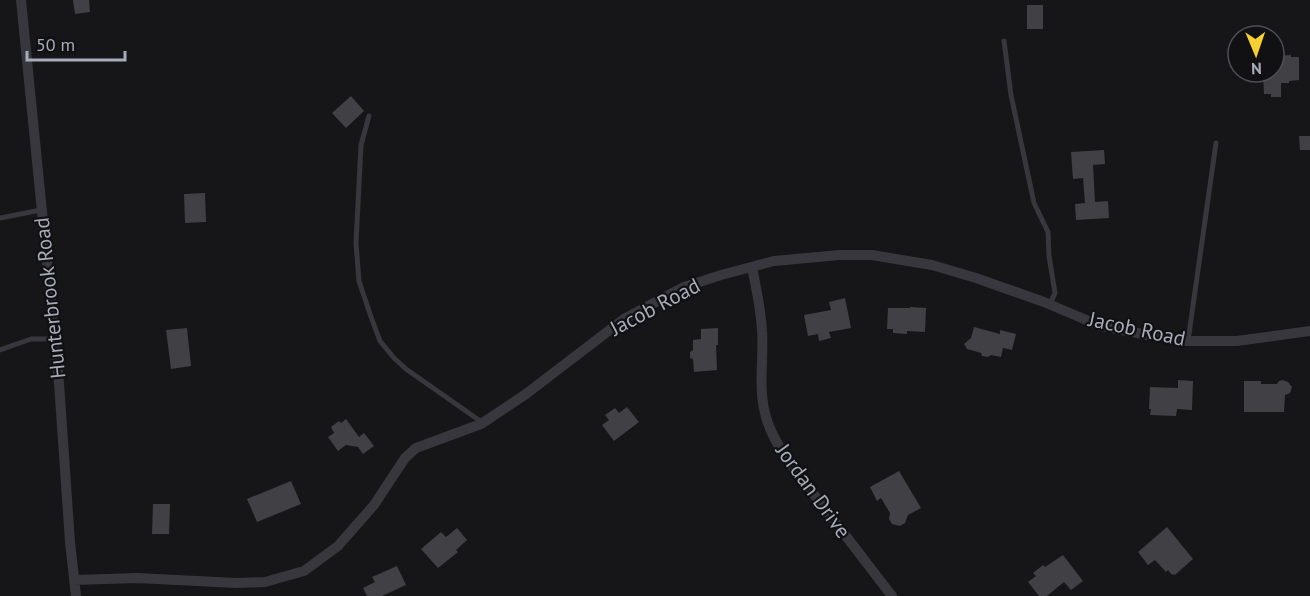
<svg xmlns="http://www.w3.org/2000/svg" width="1310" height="596" font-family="'PT Sans',sans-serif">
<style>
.building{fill:#414045}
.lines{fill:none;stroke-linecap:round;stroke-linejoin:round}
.service{stroke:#37373d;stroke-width:5}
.minor{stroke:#37373d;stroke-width:10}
.labels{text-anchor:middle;stroke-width:4.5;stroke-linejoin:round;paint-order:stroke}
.street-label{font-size:21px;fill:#a8abb9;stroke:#111113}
</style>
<rect width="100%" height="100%" fill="#161618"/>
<path class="building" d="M73,0h16l1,12 -15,2z
M1027,5h16v24h-16z
M1291,55v2h8v23l-10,1v2h-8v14h-10v-3h-7l-1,-22h11v-16z
M351,96l13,15 -18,17 -14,-15z
M1299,136h11v14h-10z
M1104,150l1,14 -12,1 2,37 13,-1 1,17 -33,2 -1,-16 10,-1 -2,-25 -10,1 -2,-27z
M205,193l1,29 -21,1 -1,-29z
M845,298l6,30 -22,4 2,6 -12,3 -1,-7 -10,2 -4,-21 27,-5 -2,-8z
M910,307l16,1 -1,24 -18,-1v3l-14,-1v-4h-6l1,-21h22z
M974,327l26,7v-4l16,4 -4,16 -9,-2 -2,9 -10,-2 -3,2 -6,-1 -1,-3 -14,-4 -3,-5 7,-6z
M187,328l4,38 -20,3 -5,-39z
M718,328v17h-2l1,25 -23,2 -1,-13 -3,-1v-6l3,-2v-10l8,-1v-10z
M1178,380l15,1 -1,29 -15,-1 -1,7 -26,-1 1,-6h-2l1,-22 28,1z
M1283,380l5,2 4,5 -2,6 -5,2 -1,17h-40v-31h17v3h16l2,-3z
M627,407l12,15 -25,19 -12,-16 7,-5 -4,-5 10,-7 4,5z
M346,419l13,18 5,-4 10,13 -11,8 -5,-7 -12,-2 -8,6 -10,-14 6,-4 -3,-6 8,-6 2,2z
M899,471l22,37 -13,7 -3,8 -5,3 -8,-2 -3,-5 1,-6 -9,-15 -4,3 -7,-14z
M291,481l10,23 -44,18 -10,-23z
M153,504h17l-1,30h-17z
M1167,527l26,32 -18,16 -2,-1 -1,1 -4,-5 -2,2 -11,-12 -7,5 -10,-13z
M457,528l10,12 -11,10 2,2 -20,16 -17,-19 20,-17 5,5z
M1063,555l20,26 -12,9 -7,-8 -17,14h-8l-11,-14 8,-6 -3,-3 10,-8 2,2z
M397,566l9,19 -24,11h-15l-4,-8 12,-6 -3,-5z"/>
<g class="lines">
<path class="service" d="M1004,41l7,54 23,108 14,29 1,24 6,37 -5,11
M369,116l-8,29 -5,98 3,38 11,33 10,27 14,17 12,11 77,54
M0,218l41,-8
M1188,341l28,-198
M0,350l31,-11h23"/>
<path class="minor" d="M21,0l38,383 11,159 6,54
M752,267c4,21 9,42 10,64 2,27 -4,55 3,82 4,18 14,34 24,49l103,134
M74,580l63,-2 99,5 29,-1 39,-11 34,-25 36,-41 31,-47 11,-10 65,-24 45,-30 98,-75 60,-32 37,-12 53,-14 66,-6h32l60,10 44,13 68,24 54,23 49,10 41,6h49l73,-10"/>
</g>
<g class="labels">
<g class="street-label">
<text transform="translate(50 298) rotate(-96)" y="7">Hunterbrook Road</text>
<text transform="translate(655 307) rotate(-28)" y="7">Jacob Road</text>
<text transform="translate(1137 329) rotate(12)" y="7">Jacob Road</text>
<text transform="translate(813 491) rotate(54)" y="7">Jordan Drive</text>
</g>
</g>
<g transform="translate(1256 54) rotate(178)"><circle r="28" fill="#111113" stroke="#4d4f55" stroke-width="1.5"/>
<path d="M0-4.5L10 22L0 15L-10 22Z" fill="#f6cf31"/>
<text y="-9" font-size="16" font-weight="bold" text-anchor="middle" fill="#a8abb9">N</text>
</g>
<path d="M27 51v9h98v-9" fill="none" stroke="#a8abb9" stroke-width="3"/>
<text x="36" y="51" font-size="18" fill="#a8abb9" stroke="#111113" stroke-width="4.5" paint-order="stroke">50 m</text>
</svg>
